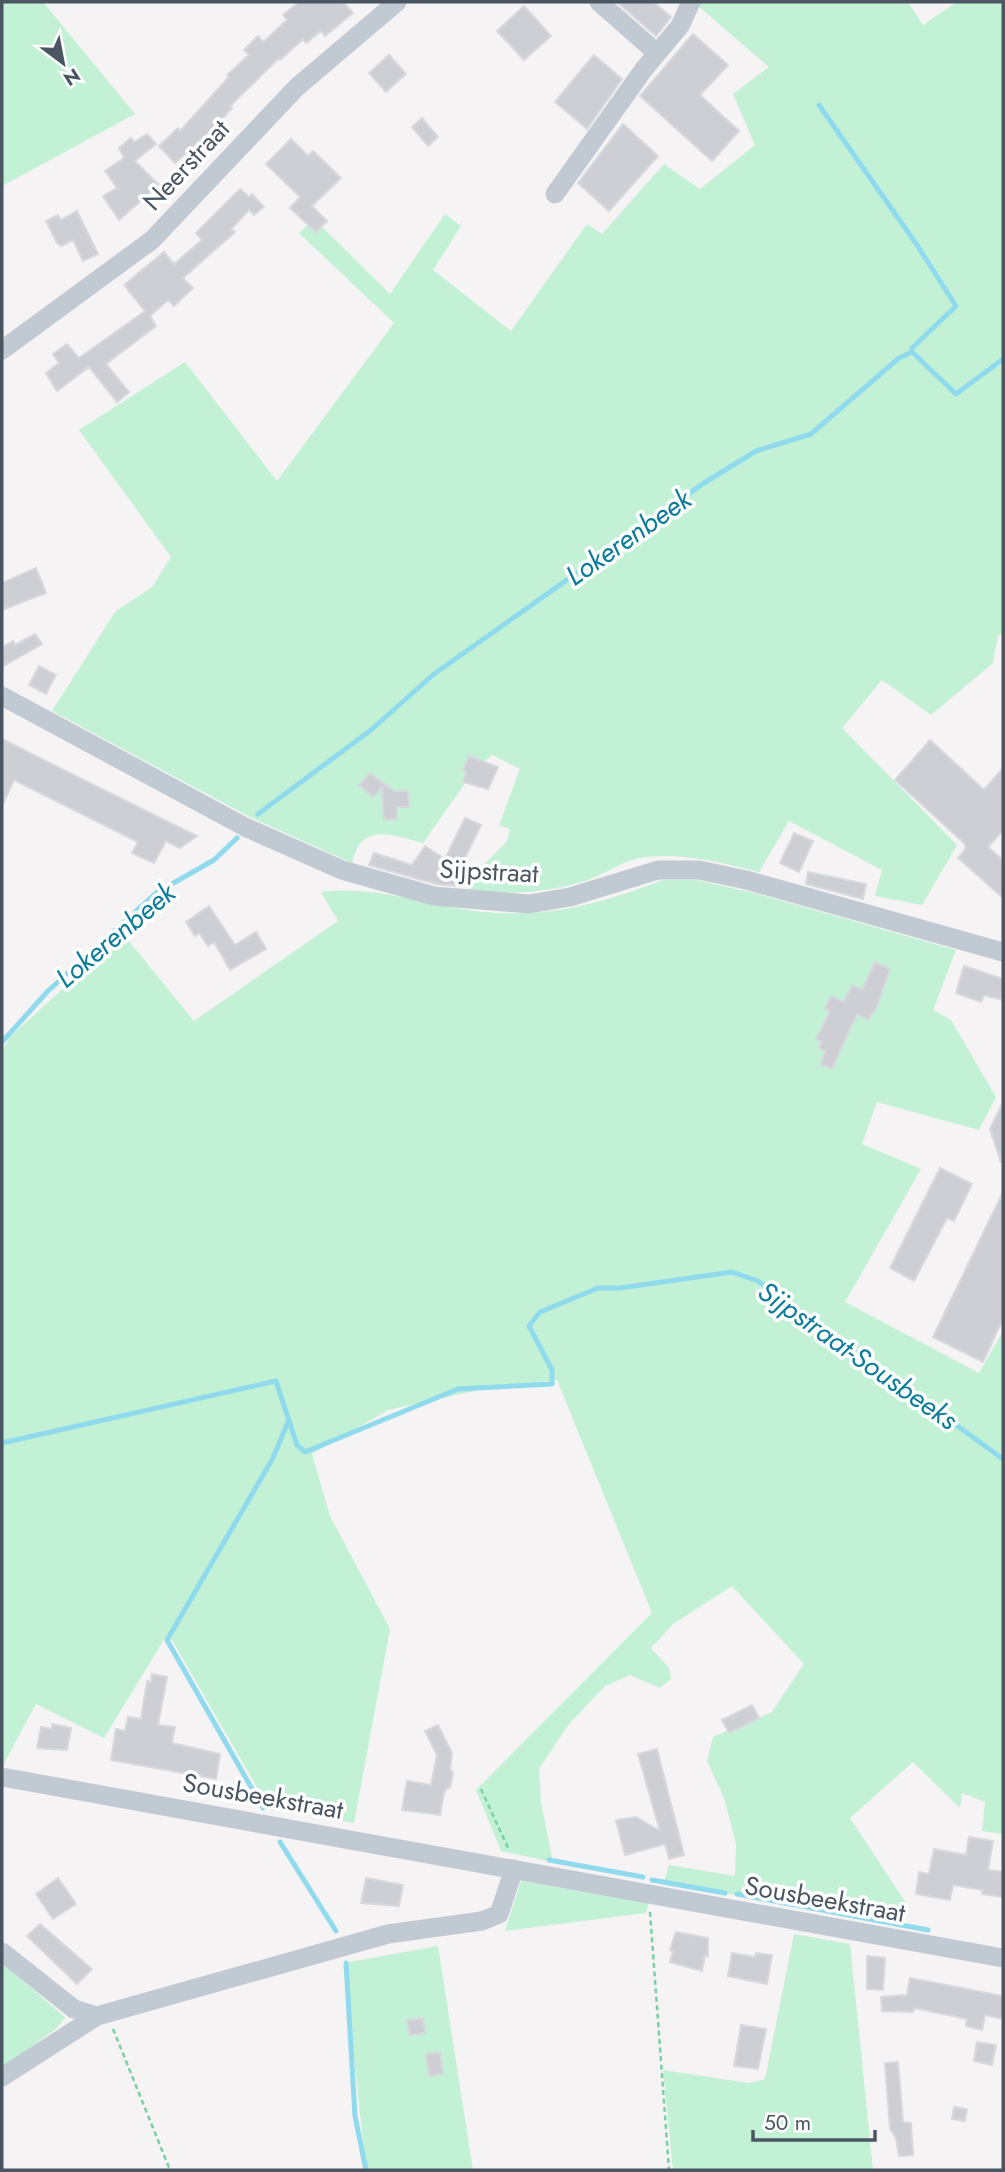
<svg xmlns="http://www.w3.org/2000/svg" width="1005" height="2172" font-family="Jost,sans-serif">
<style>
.green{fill:#c3f1d5}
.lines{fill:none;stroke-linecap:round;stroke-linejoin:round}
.stream{stroke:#90daee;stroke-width:5}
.building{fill:#cdcfd5;stroke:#d7d9de;stroke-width:2}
.path{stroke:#7ad0a6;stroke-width:2.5;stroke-dasharray:5 3.5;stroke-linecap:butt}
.minor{stroke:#c1cad2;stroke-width:19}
.labels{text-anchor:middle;stroke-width:7;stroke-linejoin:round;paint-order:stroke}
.street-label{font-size:26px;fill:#4a5661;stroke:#fff}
.water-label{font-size:28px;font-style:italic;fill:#0c7c9b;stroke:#fff}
</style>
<rect width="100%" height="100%" fill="#f5f3f3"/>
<path class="green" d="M2,2h41l92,112 -133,72z
M698,2h210l15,23 34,-23h46v631l-5,3 -5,27 -62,52 -49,-35 -40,48 115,117 -35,60 -47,-9 7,-26 -93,-49 -30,51c-37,-9 -74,-19 -112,-15 -22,1 -44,19 -65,25 -35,10 -77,14 -113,8l9,-19 29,-30 3,-12 -11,-4 21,-56 -28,-14 -17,14 -52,74c-30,-8 -62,-22 -71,20l-102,-46 -198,-106 63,-99 37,-25 19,-30 -92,-127 106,-68 92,119 117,-158 -95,-90 15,-14 76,75 55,-80 16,12 -28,44 78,61 76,-107 15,10 62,-70 36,25 55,-44 -22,-51 36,-27 -72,-62z
M663,880h33l58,13 202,57 -23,60 18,10 45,77 -17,33 -102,-28 -15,42 59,25 -76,133 134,71 24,-42v503l-21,-3 3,-29 -23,-9 -2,15 -47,-46 -63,56 56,85 -6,22 -236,-43 5,-17 66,11 1,-32 -12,-46 -17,-37 6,-24 59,-25 32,-48 -72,-78 -59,38 -22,24 18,20 2,11 -11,9 -30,-13 -25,11 -36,38 -30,45 2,34 12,59 -52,-11 -25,-61 176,-177 -95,-233 -78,10 -91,20 -76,44 18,62 60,113 -36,194 -84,-13 -102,-177 -64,105 -68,-34 -34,63v-716l8,-14 113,-103 71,87 144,-100 -17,-29c51,-7 103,12 154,19 67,9 126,-7 188,-31z
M521,1881l128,22 -3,10 -141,18z
M794,1934l56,10 23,226h-200l-10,-100 86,13 16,-4z
M438,1946l35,224h-107l-22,-207z
M2,1963l63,54 -8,11 -55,40z"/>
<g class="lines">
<path class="stream" d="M819,105l98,140 39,61 -44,42v4
M258,814l113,-84 63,-56 270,-191 52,-32 55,-17 88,-76 13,-6 44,42 47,-35
M2,1042l46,-51 108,-98 58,-33 23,-22
M2,1443l274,-62 21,64 8,7 153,-63 94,-5v-14l-23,-44 11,-14 58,-24h22l112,-16 26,9 245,178
M263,1808l-96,-168 106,-182 15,-36
M280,1842l56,89
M549,1860l94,17
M652,1880l73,13
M737,1894l191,36
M346,1963l9,153 11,54"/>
</g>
<path class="building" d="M299,2h44l10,11 -28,23 -4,-5 -15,12 -3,-4 -23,21 -1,-2 -49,48 2,2 -13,15 -44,40 -16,-17 19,-18 2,3 49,-54 -2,-2 22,-20 -5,-5 14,-14 5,6 24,-22 -4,-5z
M617,2h37l17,15 -15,19z
M524,6l27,30 -27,24 -27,-29z
M693,34l35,31 -28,30 39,36 -27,30 -72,-65z
M389,55l17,19 -20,18 -17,-19z
M594,55l28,24 -35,50 -32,-27z
M422,118l16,19 -10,9 -16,-19z
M623,124l35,32 -49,55 -31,-28z
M147,134l9,10 -21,17 24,24 -40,35 -16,-24 14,-8 -12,-17 19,-13 -5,-10 12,-10 3,4z
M291,139l17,17 5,-5 28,27 -29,28 15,15 -11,11 -26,-24 10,-11 -34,-33z
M240,189l9,8 3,-3 12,13 -10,8 -5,-5 -18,19 4,3 -52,46 10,10 -19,18 -6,-6 -18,16 6,10 -50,38 23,28 -12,10 -28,-35 -32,24 -11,-18 13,-10 -6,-9 14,-10 12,14 66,-47 -21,-26 40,-33 10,12 28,-24 -6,-7z
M77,211l21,43 -15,7 -10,-21 -12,6 -4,-3 -11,-22 12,-6 3,5z
M36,568l10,25 -44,17v-27z
M35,634l7,10 -40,23v-20l11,-6 2,4z
M39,666l17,9 -10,19 -17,-9z
M2,739l156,78 39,19 -17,12 -14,-7 -12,22 -22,-10 6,-11 -124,-62 -12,26z
M930,740l54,50 19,-22v62l-15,17 15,13v38l-45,-40 8,-10 -2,-5 -69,-63z
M469,756l29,11 -10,22 -25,-7 3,-10 -3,-2z
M370,773l24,18h14l1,16h-12v12l-13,1 -2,-33 -9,10 -14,-12z
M465,818l16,7 -25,51 3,2 -3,8 -20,-2 -67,-19 5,-12 38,12 13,-19 20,13z
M794,833l19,8 -14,31 -19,-9z
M808,872l58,12 -3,15 -57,-15z
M209,906l26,39 21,-13 10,17 -36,21 -16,-28 -6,4 -9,-13 -4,3 -9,-14z
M875,962l15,7 -13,38 -9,13 -11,-6 -25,55 -11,-4 4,-14 -6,-3 3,-6 -6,-3 14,-28 -5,-2 6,-13 13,6 8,-17 10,5z
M964,966l39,13v21l-19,-5 -3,7 -25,-9z
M1003,1102v60h-2l-11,-33z
M940,1168l32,16 -18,37 -7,-3 -33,63 -24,-13z
M1003,1192v127l-20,43 -50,-25z
M152,1674l15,3 -9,48 17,2 -3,16 48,11 -4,25 -105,-19 5,-31 9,2 3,-14 13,2 6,-38 4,1z
M752,1705l7,13 -30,15 -7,-13z
M52,1724l19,4 -4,22 -30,-2 4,-21 11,2z
M438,1725l14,28 -2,18 3,1 -3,16h-3l-3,5 -4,22 -38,-5 5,-29 24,4 6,-30 -12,-24z
M657,1749l27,106 -15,4 -4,-15 -40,11 -9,-35 20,-3 24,14 -22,-77z
M969,1837l24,4 -5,29 15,2v25l-21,-3 1,-4 -30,-5 -3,15 -34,-6 3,-22 10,2 5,-25 32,6z
M58,1878l18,26 -23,15 -17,-25z
M366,1878l37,7 -4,21 -38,-3z
M40,1924l52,45 -15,15 -50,-48z
M676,1932l32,6v18l-3,-1 -3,16 -32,-9 3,-11 -3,-1z
M732,1953l23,4 1,-4 16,2 -5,29 -39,-8z
M867,1956l18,2 -2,32 -16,-1z
M910,1978l93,18v23l-18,-4 -3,15 -16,-4 1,-7 -53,-11 -1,4 -31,-1 -1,-14 26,-2z
M423,2018l2,15 -16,2 -2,-15z
M741,2025l25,4 -8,40 -24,-3z
M977,2042l19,3 -4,20 -18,-4z
M440,2052l3,22 -14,2 -3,-22z
M898,2062l5,60 8,1 2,32 -14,1 -3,-18 -6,-9 -5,-66z
M954,2107l13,2 -2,12 -13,-2z"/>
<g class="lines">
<path class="path" d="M481,1789l28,61
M650,1912l19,258
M113,2029l57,141"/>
<path class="minor" d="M599,2l58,51
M555,194l89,-125 36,-43 11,-24
M2,350l150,-110 145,-153 100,-85
M2,696l243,131 97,43 92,26 95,8 41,-7 88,-27h41l47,10 257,72
M2,1777l1001,181
M2,1952l72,57 23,7
M2,2077l95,-61 291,-82 94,-13 17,-7 15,-45"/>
</g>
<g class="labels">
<g class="street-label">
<text transform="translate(186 165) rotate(-47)" y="9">Neerstraat</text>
<text transform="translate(489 871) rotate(3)" y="9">Sijpstraat</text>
<text transform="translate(263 1796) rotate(10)" y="9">Sousbeekstraat</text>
<text transform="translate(825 1899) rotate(10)" y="9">Sousbeekstraat</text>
</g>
<g class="water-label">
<text transform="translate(628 537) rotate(-35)" y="10">Lokerenbeek</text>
<text transform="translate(115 935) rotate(-40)" y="10">Lokerenbeek</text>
<text transform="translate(858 1355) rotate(35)" y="10">Sijpstraat-Sousbeeks</text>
</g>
</g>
<rect width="1005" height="2172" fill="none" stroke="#4a5661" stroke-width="7"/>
<g transform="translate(63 63) rotate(148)" stroke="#ffffff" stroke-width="5" paint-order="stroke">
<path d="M0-5L12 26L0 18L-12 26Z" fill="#4a5661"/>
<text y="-10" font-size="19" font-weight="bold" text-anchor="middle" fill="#4a5661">N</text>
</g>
<path d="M753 2130v10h122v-10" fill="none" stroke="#4a5661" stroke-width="3.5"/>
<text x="764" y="2130" font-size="21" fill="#4a5661" stroke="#ffffff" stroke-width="5" paint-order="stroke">50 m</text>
</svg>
